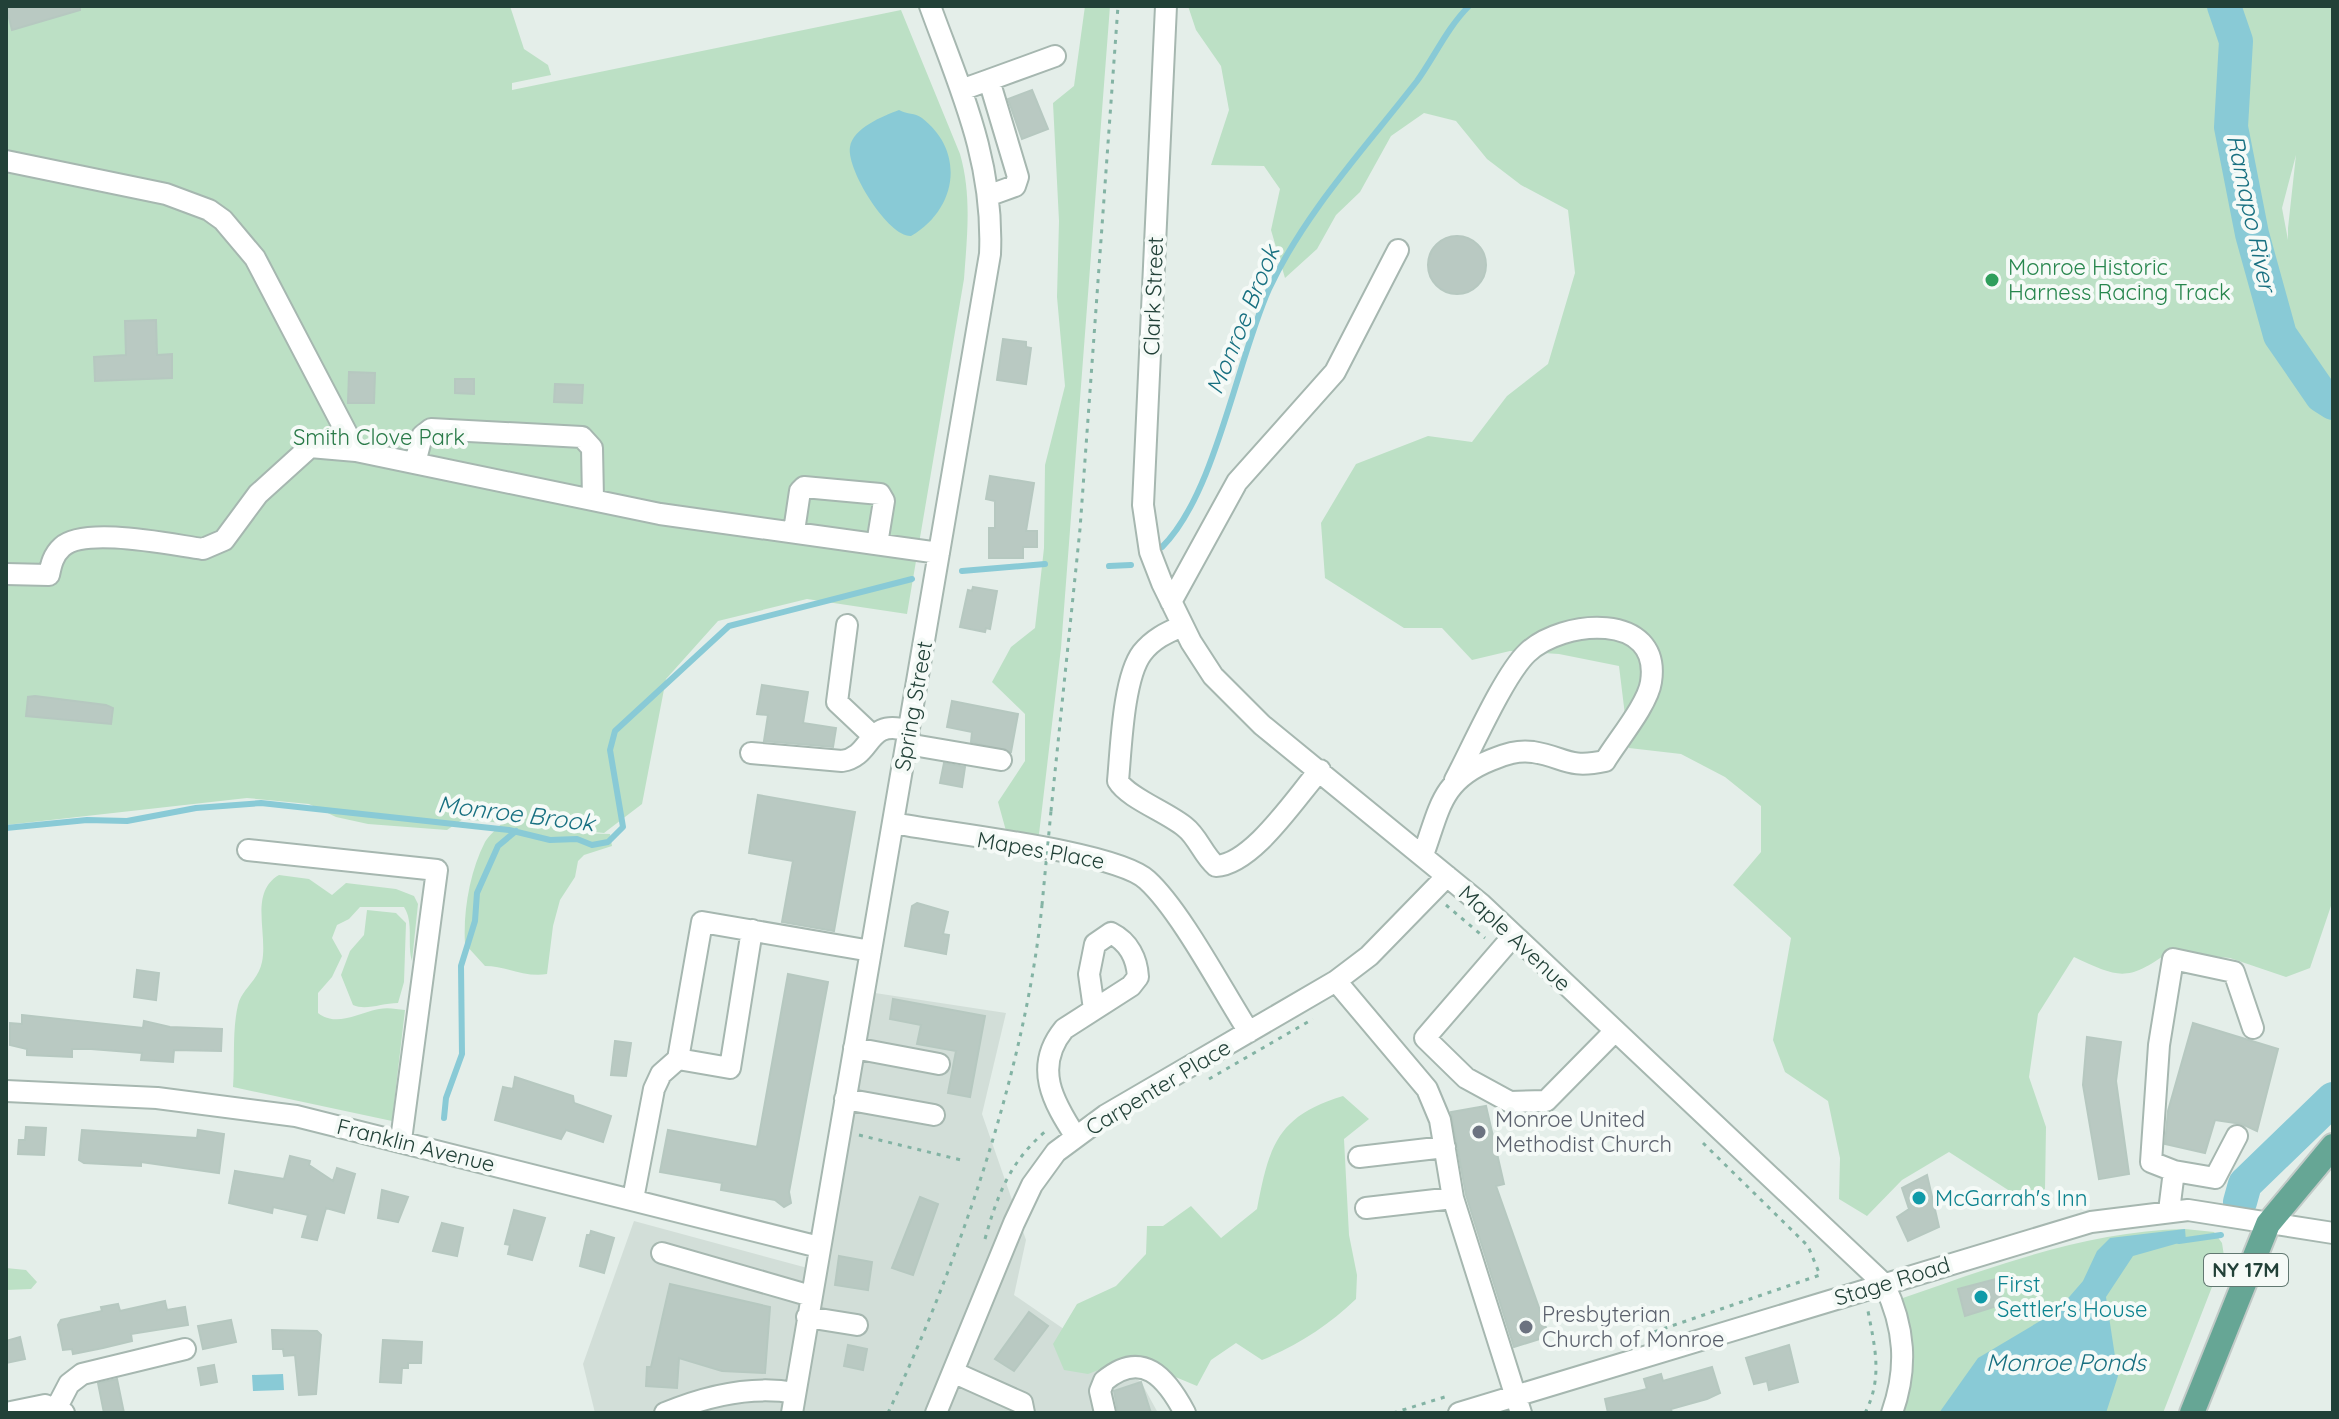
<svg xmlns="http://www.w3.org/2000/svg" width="2339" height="1419" font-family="Quicksand,sans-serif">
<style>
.built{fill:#d2ded8}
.green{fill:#bce0c5;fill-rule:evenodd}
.water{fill:#89cad6}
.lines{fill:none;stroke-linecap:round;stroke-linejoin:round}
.stream{stroke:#89cad6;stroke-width:6}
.river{stroke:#89cad6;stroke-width:34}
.building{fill:#b9c9c2;stroke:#b6c8c0;stroke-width:2}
.minor-casing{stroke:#a6b7b0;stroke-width:24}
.major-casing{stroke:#c1cac7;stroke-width:28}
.path{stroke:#83b3a4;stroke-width:3;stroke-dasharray:4 6;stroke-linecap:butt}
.minor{stroke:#fff;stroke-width:20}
.major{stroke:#66a695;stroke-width:24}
.path-bridge{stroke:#83b3a4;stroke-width:3;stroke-dasharray:4 6;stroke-linecap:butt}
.leisure-dot{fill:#2e9e5b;stroke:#f5faf7;stroke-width:3}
.worship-dot{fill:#6b7280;stroke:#f5faf7;stroke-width:3}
.culture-dot{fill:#0f9aa8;stroke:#f5faf7;stroke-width:3}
.labels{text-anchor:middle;stroke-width:8;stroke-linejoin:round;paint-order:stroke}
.shield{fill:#f5faf7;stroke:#617871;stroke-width:2}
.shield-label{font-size:20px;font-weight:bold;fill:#224138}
.leisure-label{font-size:22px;fill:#27864d;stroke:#f5faf7;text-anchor:start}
.street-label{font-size:22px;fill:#224138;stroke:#f5faf7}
.park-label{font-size:22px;fill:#297a48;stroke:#f5faf7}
.worship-label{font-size:22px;fill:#5b616d;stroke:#f5faf7;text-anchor:start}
.culture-label{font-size:22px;fill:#0d838f;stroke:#f5faf7;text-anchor:start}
.water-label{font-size:24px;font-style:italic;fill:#187081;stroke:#f5faf7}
</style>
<rect width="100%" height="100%" fill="#e4eee9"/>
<path class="built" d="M875,993l131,20 -24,101 44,126 -12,55 127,87 17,31h-563l-12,-49 51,-143 192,52z"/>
<path class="green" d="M6,6h504l14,43 24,16 3,10 -39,8v7l389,-80 59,144c12,41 7,83 4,125l-57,335 -100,-15 -89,22 -52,58 -24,125 -38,29 -28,-3 -1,3 35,1 2,12 -28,9 -6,6 -3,16 -15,23 -7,26 -6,48c-21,4 -40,-8 -62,-8l-20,-22c-2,-33 5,-73 20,-102 4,-7 12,-13 17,-19l-39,-4 -16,11 -79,-6 -32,-7 -27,-13 -62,-6 -241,27z
M1085,6h25l-49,642 -22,186 -7,7 -24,-3 -10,-36 27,-41v-47l-33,-32 19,-35 24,-19 9,-80 1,-83 20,-79 -8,-89 2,-76 -6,-118 21,-17z
M1188,6h1145v894l-23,68 -24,9 -56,-19 -61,-6c-42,30 -50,26 -95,5l-36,57 -9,63 17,50 -1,62 -26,8 -70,-45 -47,28 -35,36 -28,-17 1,-41 -12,-57 -43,-29 -12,-32 18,-102 -58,-53 28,-33v-46l-36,-29 -44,-23 -52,-6 -10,-82 -60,-12 -49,-3 -38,9 -30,-32h-38l-79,-50 -4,-55 35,-59 72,-28 44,6 35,-46 41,-32 27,-91 -7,-63 -47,-25 -34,-26 -31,-38 -32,-8 -33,23 -31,56 -24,23 -19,34 -32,29 -14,-48 9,-41 -16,-23 -53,-1 18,-55 -8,-44 -25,-36zM2296,155l-8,73v12l-6,-32z
M279,875l30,4 23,16 14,-12 50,6 18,7 4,8 -6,57c-5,-17 2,-39 -8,-54h-44l-11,12 -12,6 -5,13 10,18 -10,21 -14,16v20c19,15 42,-1 61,-4 9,-2 17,0 26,1l-13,111 -159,-34c2,-26 -1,-57 5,-82 4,-16 20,-24 24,-43 6,-28 -13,-70 17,-87z
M367,910l29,3 10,10 -2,59 -6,21c-16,0 -32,8 -45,2l-12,-30 9,-24 14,-16z
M1343,1096l26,23 -25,20 5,96 8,40 -1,24c-28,27 -58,46 -94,61l-26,-17 -25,17 -14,26 -67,-28 -42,16 -24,-4 -11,-26 24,-40 39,-18 30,-32 1,-28h16l28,-20 30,32 36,-29c12,-63 20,-93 86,-113z
M2185,1229l29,3 8,11 2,13 -61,157h-259l5,-30 -9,-84c93,-32 185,-68 285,-70z
M6,1268l20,2 11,12 -6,7 -25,1z"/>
<path class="water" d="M899,110c9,5 15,2 23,8 44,34 35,91 -11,118 -23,1 -65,-67 -61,-89 3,-19 33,-31 49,-37z
M2185,1229l1,12 -53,15 -27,41 12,79 -12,37h-167l39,-55 79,-47 26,-30 14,-30 13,-13z
M283,1374l1,16 -31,1 -1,-16z"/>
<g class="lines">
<path class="stream" d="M1162,547c53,-52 75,-187 107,-258 36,-77 96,-141 148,-208 18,-25 30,-53 52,-75
M1109,566l22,-1
M962,571l83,-7
M6,828l81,-8 40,1 69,-13 65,-5 248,27 41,10 27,-1 15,6 16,-3 15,-15 -13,-77 5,-19 114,-105 183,-47
M444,1118l2,-20 16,-44 -1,-88 14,-45 2,-28 21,-47 18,-15
M2179,1241l42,-6"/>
<path class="river" d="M2224,6l12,35 -5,86 21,107 28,101 42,61 11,7
M2240,1202l5,-18 88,-85"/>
</g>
<path class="building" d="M6,6h74v4l-68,20z
M1032,90l16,39 -26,10 -14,-40z
M1428 265a29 29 0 1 1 58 0a29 29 0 1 1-58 0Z
M156,320l1,35 15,-1v24l-77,3 -1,-24 32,-2 -1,-34z
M1003,339l23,3v5l5,1 -5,36 -29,-4z
M349,372l26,1 -1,30h-26z
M455,379h19v15l-19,-1z
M555,384l28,1 -1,18 -28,-1z
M990,476l44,7 -8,48h11v16h-14v11h-34v-30h6v-27l-9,-2z
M973,587l24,4 -7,38 -4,-1 -1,4 -25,-5 8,-37 4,1z
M762,685l46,7 -5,31 33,5 -3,19 -69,-6 4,-26 -11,-1z
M35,696l71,9 7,3 -2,16 -85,-8 2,-19z
M952,701l66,13 -7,38 -40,-10 1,-10 -25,-5z
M944,763l21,4 -3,20 -22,-4z
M758,795l97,17 -21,119 -52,-9 11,-61 -44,-8z
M917,903l31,9 -5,22 6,1 -3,19 -41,-8 7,-40z
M137,970l22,3 -3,27 -22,-3z
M788,974l40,8 -39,210 2,11 -7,4 -9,-7 -54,-10 1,-7 -62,-11 8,-42 89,17z
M893,999l92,17 -15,81 -22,-4 8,-42 -39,-7 4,-19 -31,-6z
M22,1015l121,13 1,-7 26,6 52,2 -1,22 -47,-1 -1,12 -32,-2 1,-7 -51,-4h-19v8l-45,-2v-6l-17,-4v-22l12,1z
M2193,1023l85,26 -21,82 -15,-7 -27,-4 -10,33 -40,-9 3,-33z
M2087,1037l34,5 -5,39 13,93 -30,5 -16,-94z
M615,1041l16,2 -5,33 -15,-1z
M515,1077l58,19 1,7 37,13 -8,26 -37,-12 -5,9 -66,-19 8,-33 10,2z
M1486,1106l18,78 -8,2 53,150 -35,11 -48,-152 -15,-83z
M26,1127l20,1 -2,27 -26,-1 1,-14h6z
M82,1130l115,8 1,-8 26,4 -5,39 -78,-11v4l-57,-3 -5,-3z
M290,1156l20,5 -1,4 24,16 4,-13 18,6 -11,39 -18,-5 -9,32 -15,-3 6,-22 -35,-8 -1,6 -43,-10 6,-32 49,8z
M1927,1175l12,52 -31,14 -11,-24 12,-8 -7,-21z
M382,1190l26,7 -10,25 -20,-4z
M920,1197l18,7 -25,71 -21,-7z
M514,1210l31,8 -13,42 -24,-6 2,-9 -5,-1z
M442,1223l21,5 -6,28 -24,-5z
M591,1231l23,7 -10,35 -24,-7 7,-31h3z
M839,1256l33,6 -4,28 -33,-5z
M1996,1279l7,25 -38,12 -7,-27z
M670,1284l100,23 -5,66 -43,-2 -43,-13 -2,30 -31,-2 1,-19h4z
M165,1301l2,9 18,-3 3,18 -57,9 1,7 -29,7 -30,6 -1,-5 -9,1 -5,-25 3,-5 41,-9 -1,-4 17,-3 2,7z
M1029,1312l19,14 -34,45 -19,-12z
M231,1320l5,22 -33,7 -5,-23z
M272,1330l45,1 4,4 -5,59 -17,1 -4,-40 -11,1 -1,-7h-10z
M20,1337l5,22 -19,4v-22z
M383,1340l39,2 -1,21h-13v5h-6l-1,15 -21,-1z
M848,1345l19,4 -4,21 -19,-4z
M1789,1345l9,37 -29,8 -2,-9 -13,3 -8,-26z
M214,1365l3,17 -16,3 -3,-17z
M1712,1367l8,26 -13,6 -36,10 1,4h-64l-3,-14 42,-10 -3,-10 17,-5 2,7z
M117,1379l7,34h-20l-6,-30z
M1141,1382l10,31h-33l-4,-22z"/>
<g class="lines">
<g class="minor-casing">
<path id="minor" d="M1166,6l-23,499 7,47 12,31 29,59 22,34 49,49 219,179 403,380c21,43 24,84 8,129
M989,80l66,-24
M961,90l28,-10 29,97 -3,9 -25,9
M6,161l160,33 43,16 14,10 32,38 101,193
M415,463l7,-27 9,-7 151,8 10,11 1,51
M794,531l6,-40 4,-4 76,7 4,7 -7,43
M6,574l43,1c2,-10 4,-20 13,-28 23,-21 110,-2 141,2l21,-9 34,-46 52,-47 46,4 304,63 279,39
M1171,602l66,-120 98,-110 63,-122
M847,625l-10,77 35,33
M1182,626c-16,7 -29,13 -40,27 -19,25 -21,97 -24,128 10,17 49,31 67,46 13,10 18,28 31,39 37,-2 80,-69 104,-96
M907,744l94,16
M751,753l91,8c32,-5 23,-44 67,-30
M893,823c51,10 223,28 254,57 34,31 75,110 102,152
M248,850l189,20 -36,270
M1423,855c17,-47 18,-75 68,-95 15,-6 26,-10 42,-8 32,5 34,17 72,9 12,-20 43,-57 46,-79 11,-71 -89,-63 -124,-29 -23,22 -55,95 -72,127
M1514,935l-89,103 41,40 44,24 36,-1 68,-69
M1336,981l91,108 13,31 13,78 68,215
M854,1048l85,16
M678,1059l52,9 22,-138
M6,1091l151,7 139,18 523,131
M845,1099l89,16
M1076,1137c-23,-35 -43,-70 -12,-108l67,-43 7,-9c-1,-18 -9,-35 -27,-44l-16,11 -6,30 5,35
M1359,1157l86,-10
M2174,1171l-23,-9 8,-117 14,-86 61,13 19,56
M633,1199l21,-110 7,-15 17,-15 24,-137 169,29
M1366,1208l87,-10
M2169,1211l5,-40 41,7 22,-42
M662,1253l149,43
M807,1317l50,8
M955,1373l67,30 2,10
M57,1407l12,-23 13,-10 103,-25
M6,1413l39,-8 19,8
M665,1413c41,-17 86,-28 130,-20
M792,1413l198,-1159c4,-93 -29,-163 -60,-248
M936,1413l78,-190 18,-38 24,-33 50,-37 230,-134 33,-25 78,-80
M1105,1413l-5,-22 4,-10c38,-32 62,-4 81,32
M1459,1413l632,-191 97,-12 145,23"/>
</g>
<g class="major-casing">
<path id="major" d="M2192,1413l76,-189 65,-78"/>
</g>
<path class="path" d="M1051,811l29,-282 38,-523
M1446,905l39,33
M1209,1079l104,-60
M859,1135l102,25
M985,1239c12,-43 25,-78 61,-108
M1654,1332l166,-57 -12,-29 -107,-105
M888,1413c70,-149 138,-345 154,-508
M1393,1413l55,-17
M1865,1413c18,-35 10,-65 3,-102"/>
<use href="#minor" class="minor"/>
<use href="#major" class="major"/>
<path class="path-bridge" d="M1042,905l9,-94"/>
</g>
<circle class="leisure-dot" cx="1992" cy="280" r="8"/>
<g class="worship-dot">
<circle cx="1479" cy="1132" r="8"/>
<circle cx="1526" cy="1327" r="8"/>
</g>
<g class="culture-dot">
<circle cx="1919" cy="1198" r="8"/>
<circle cx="1981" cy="1297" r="8"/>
</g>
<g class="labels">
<rect class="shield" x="2204" y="1254" width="84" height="32" rx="6"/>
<g class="shield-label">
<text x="2246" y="1277">NY 17M</text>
</g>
<g class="leisure-label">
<text x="2008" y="275">Monroe Historic<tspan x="2008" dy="25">Harness Racing Track</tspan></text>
</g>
<g class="street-label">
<text transform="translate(1153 296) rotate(-88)" y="8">Clark Street</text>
<text transform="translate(913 706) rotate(-80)" y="8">Spring Street</text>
<text transform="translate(1041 850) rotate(10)" y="8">Mapes Place</text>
<text transform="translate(1515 938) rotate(43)" y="8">Maple Avenue</text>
<text transform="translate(1158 1087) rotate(-31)" y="8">Carpenter Place</text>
<text transform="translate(416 1145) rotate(14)" y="8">Franklin Avenue</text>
<text transform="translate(1892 1281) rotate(-17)" y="8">Stage Road</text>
</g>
<g class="park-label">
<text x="379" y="445">Smith Clove Park</text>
</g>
<g class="worship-label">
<text x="1495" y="1127">Monroe United<tspan x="1495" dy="25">Methodist Church</tspan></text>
<text x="1542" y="1322">Presbyterian<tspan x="1542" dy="25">Church of Monroe</tspan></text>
</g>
<g class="culture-label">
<text x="1935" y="1206">McGarrah's Inn</text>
<text x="1997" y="1292">First<tspan x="1997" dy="25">Settler's House</tspan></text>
</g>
<g class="water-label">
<text transform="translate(2251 213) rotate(78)" y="8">Ramapo River</text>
<text transform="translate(1243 320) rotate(-68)" y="8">Monroe Brook</text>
<text transform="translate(516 814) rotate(7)" y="8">Monroe Brook</text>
<text x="2066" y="1371">Monroe Ponds</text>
</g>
</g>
<rect width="2339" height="1419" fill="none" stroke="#224138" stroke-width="16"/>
</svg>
